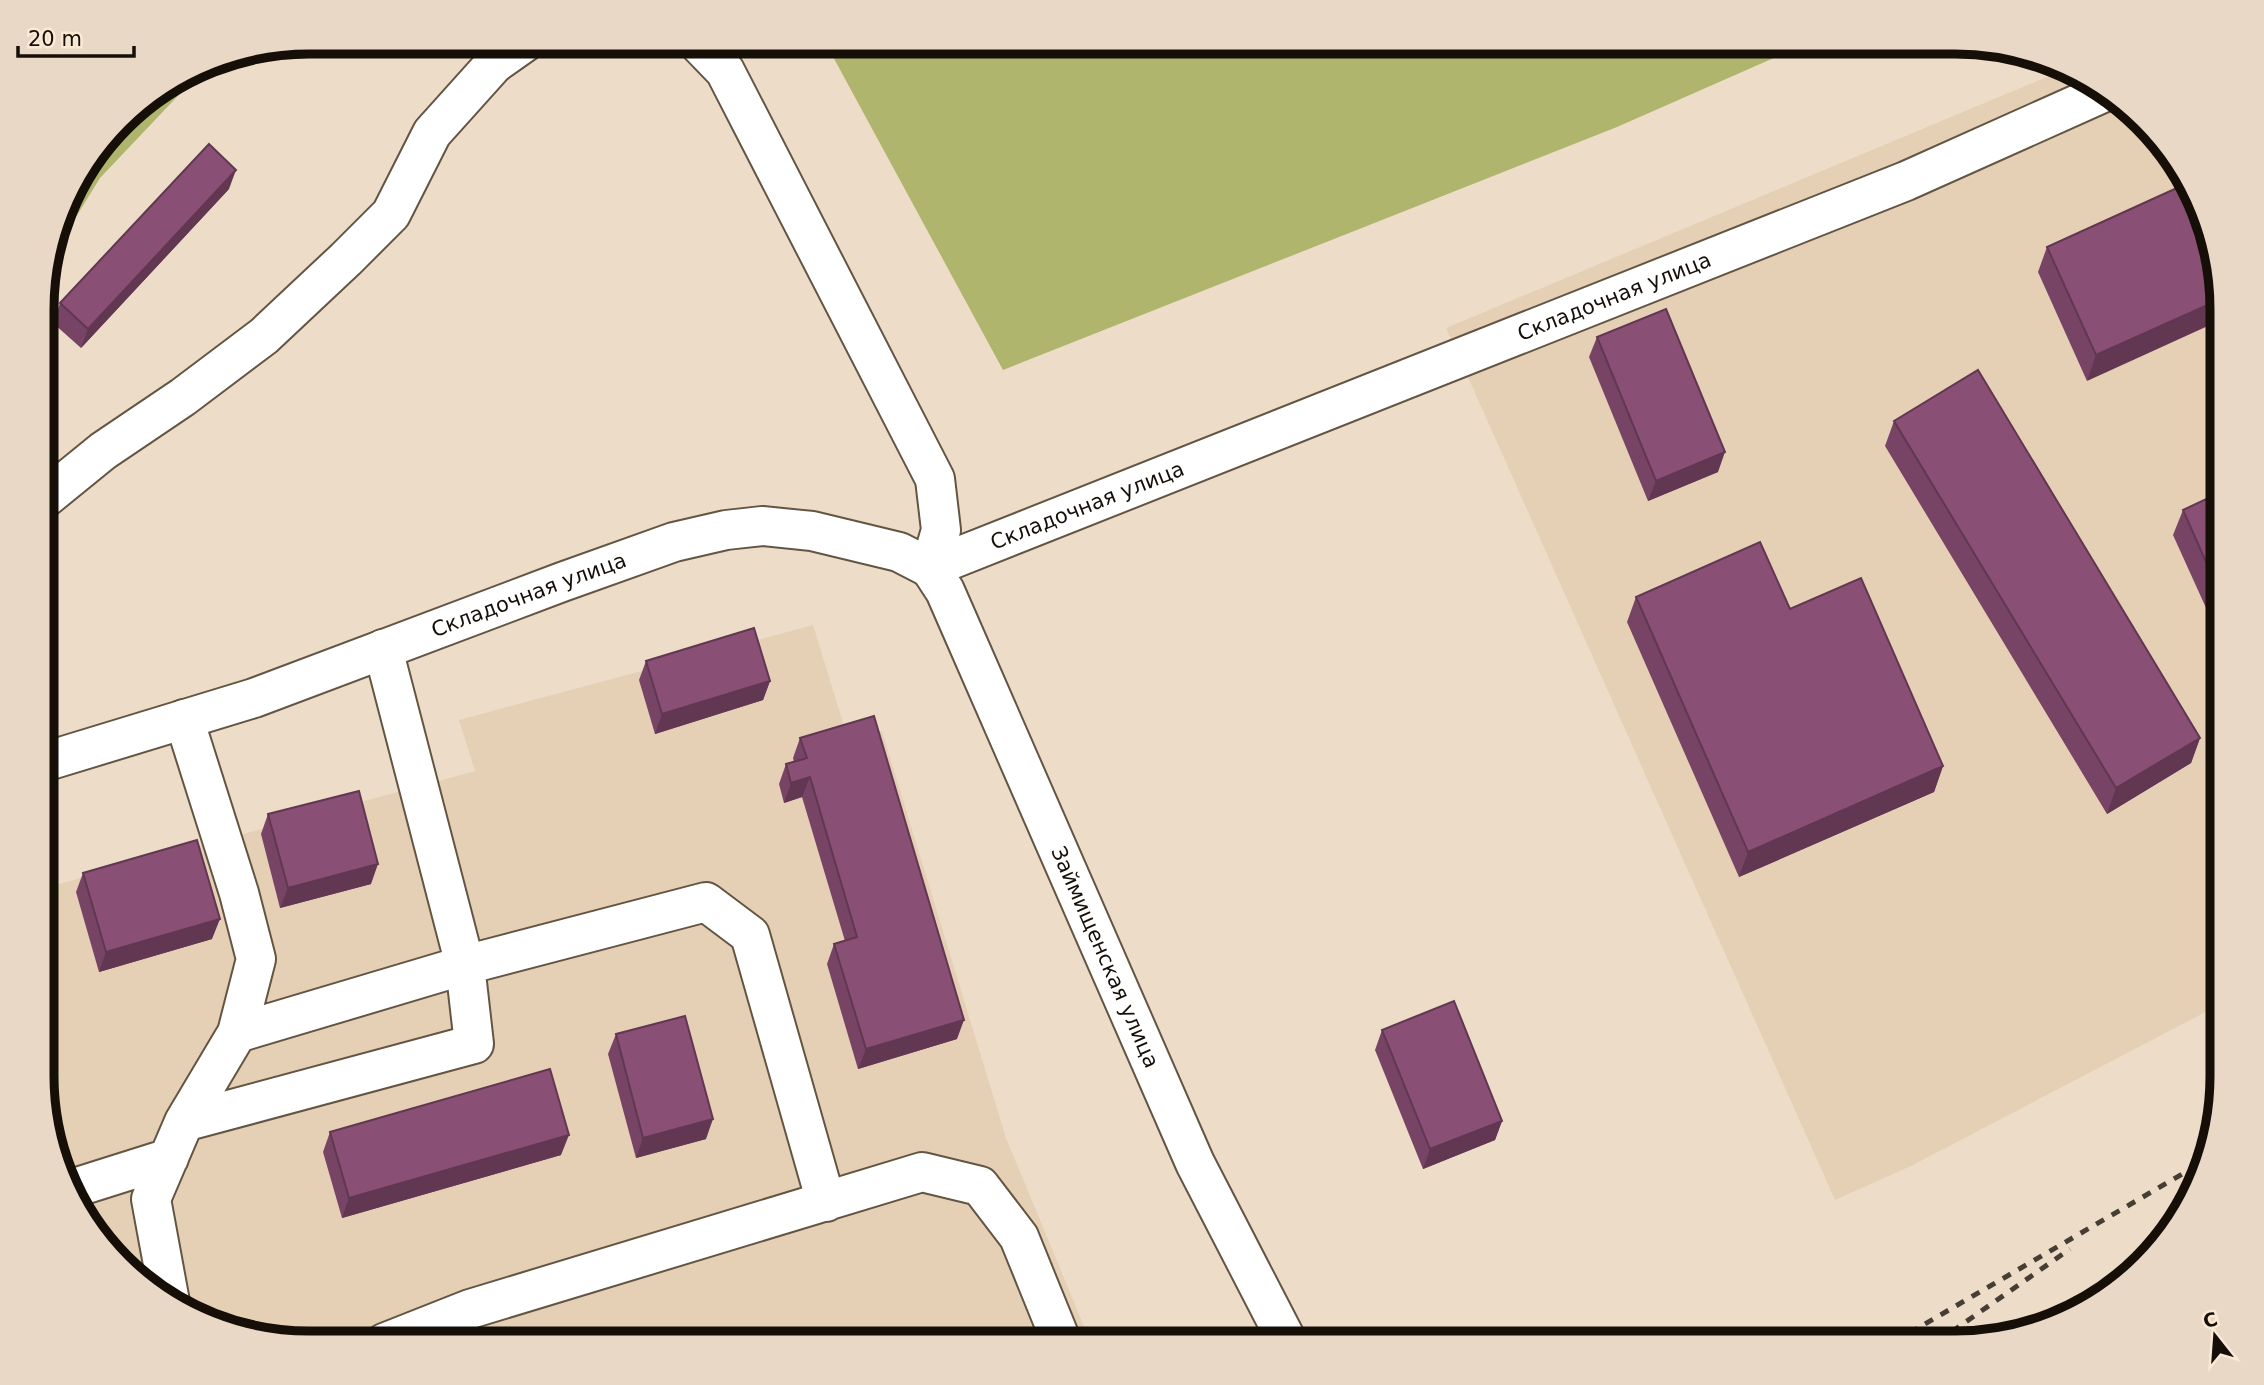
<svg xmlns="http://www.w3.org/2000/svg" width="2264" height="1385" font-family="'DejaVu Sans',sans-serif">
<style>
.built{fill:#e5d0b5}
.forest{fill:#afb56d}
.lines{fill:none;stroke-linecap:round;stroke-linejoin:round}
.minor-casing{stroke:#635543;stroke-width:42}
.major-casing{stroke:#635543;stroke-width:42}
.minor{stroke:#fff;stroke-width:38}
.major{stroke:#fff;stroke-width:38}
.rail{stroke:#463e34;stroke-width:5;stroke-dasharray:9 9;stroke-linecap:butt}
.wall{fill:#774465}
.shaded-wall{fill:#613752}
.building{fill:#8a4f75;stroke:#613752;stroke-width:2}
.labels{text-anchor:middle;stroke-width:7;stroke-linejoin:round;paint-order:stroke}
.street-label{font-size:21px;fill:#150f08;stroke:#faead5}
.rim{fill:none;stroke:#150f08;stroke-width:9}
</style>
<rect width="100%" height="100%" fill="#edddc8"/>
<path class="built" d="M2066,69l37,18 83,89 35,116v712l-310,162 -76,34 -389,-872z
M813,625l35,114 34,-8 124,407 85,205h-782l-85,-14 -63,-31 -74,-74 -43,-114v-222l431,-117 -16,-51z"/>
<path class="forest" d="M825,42h985l-193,85 -614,243z
M210,62l-110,116 -53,86 23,-73 63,-82z"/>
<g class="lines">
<g class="minor-casing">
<path id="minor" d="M697,42l28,29 210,408 6,51 -11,38
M44,499l59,-48 80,-54 81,-61 82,-77 45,-45 41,-81 62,-69 31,-22
M237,1033l228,-68 241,-63 44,33 76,267
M184,1122l290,-78 -9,-79 -82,-316
M74,1188l95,-30
M170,1302l-19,-103 33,-77 53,-89 19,-74 -17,-66 -55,-174
M384,1343l86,-34 452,-137 58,14 39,51 43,106"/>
</g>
<g class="major-casing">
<g id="major">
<path id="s1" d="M930,568l15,23 250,572 93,180"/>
<path id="s2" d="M44,762l210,-64 308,-116 112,-40 52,-12 36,-4 50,5 87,21 31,16 976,-387 201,-90"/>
</g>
</g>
<use href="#minor" class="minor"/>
<use href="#major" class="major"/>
<path class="rail" d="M1894,1342l314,-183
M1937,1342l133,-93"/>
</g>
<path class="wall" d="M2188,183l-101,198 -49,-109 9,-25z
M229,189l-148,159 -28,-25 7,-20z
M1597,337l121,135 -70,29 -59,-144z
M1894,421l306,317 -9,25 -84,51 -222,-368z
M2221,492v149l-48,-106 10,-25z
M1636,597l154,12 153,157 -9,26 -195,85 -112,-255z
M646,661l124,20 -7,19 -108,34 -16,-54z
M800,738l157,301 -99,30 -31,-105 7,-20 11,-3 -43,-144 -18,6 -5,-19 7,-20 8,-2 -1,-4z
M268,814l103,70 -91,24 -19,-74z
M83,873l129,66 -113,33 -23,-80z
M1382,1030l120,91 -7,19 -72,29 -48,-119z
M616,1034l90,105 -70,19 -28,-104z
M330,1132l231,23 -219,63 -19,-66z"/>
<path class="shaded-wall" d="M236,170l-7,19 -148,159 7,-19z
M2221,299v21l-134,61 9,-26z
M1725,452l-7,20 -70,29 8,-20z
M770,681l-7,19 -108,34 7,-20z
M2200,738l-9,25 -84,51 9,-26z
M1943,766l-9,26 -195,85 9,-25z
M810,777l-8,20 -18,6 7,-20z
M378,864l-7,20 -91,24 8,-20z
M220,919l-8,20 -113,33 7,-20z
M52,1009l-7,20h-1v-18z
M964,1020l-7,19 -99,30 8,-20z
M713,1119l-7,20 -70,19 7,-20z
M1502,1121l-7,19 -72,29 7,-20z
M569,1135l-8,20 -219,63 7,-20z"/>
<path class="building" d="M209,144l27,26 -148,159 -28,-26z
M2188,183l33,109v7l-125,56 -49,-108z
M1666,309l59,143 -69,29 -59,-144z
M1978,370l222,368 -84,50 -222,-367z
M2221,492v104l-38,-86z
M1760,542l30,67 71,-31 82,188 -195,86 -112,-255z
M754,628l16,53 -108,33 -16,-53z
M874,716l90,304 -98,29 -32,-105 23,-7 -47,-160 -19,6 -5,-19 21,-6 -7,-20z
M359,791l19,73 -90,24 -20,-74z
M197,840l23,79 -114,33 -23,-79z
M44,976l8,33 -8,2z
M1454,1001l48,120 -72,28 -48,-119z
M685,1016l28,103 -70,19 -27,-104z
M550,1069l19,66 -220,63 -19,-66z"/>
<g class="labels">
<g class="street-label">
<text dy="7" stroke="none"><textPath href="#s2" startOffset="1668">Складочная улица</textPath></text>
<text dy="7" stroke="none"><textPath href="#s2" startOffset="1101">Складочная улица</textPath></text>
<text dy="7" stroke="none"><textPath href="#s2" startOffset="513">Складочная улица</textPath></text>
<text dy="7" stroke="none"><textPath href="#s1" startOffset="427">Займищенская улица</textPath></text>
</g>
</g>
<path d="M0 0H2264V1385H0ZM309 54H1955A255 255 0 0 1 2210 309V1076A255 255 0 0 1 1955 1331H309A255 255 0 0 1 54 1076V309A255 255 0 0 1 309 54Z" fill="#e8d8c5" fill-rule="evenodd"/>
<path class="rim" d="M309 54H1955A255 255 0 0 1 2210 309V1076A255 255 0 0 1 1955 1331H309A255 255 0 0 1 54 1076V309A255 255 0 0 1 309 54Z"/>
<g transform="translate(2215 1336) rotate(343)" stroke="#faead5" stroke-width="5" paint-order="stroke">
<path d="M0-5L12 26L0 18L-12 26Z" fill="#150f08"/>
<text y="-10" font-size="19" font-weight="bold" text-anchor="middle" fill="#150f08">С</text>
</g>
<path d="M18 46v10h116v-10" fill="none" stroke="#150f08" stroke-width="3.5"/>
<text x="28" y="46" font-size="21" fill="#150f08" stroke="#faead5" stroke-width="5" paint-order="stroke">20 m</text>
</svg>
